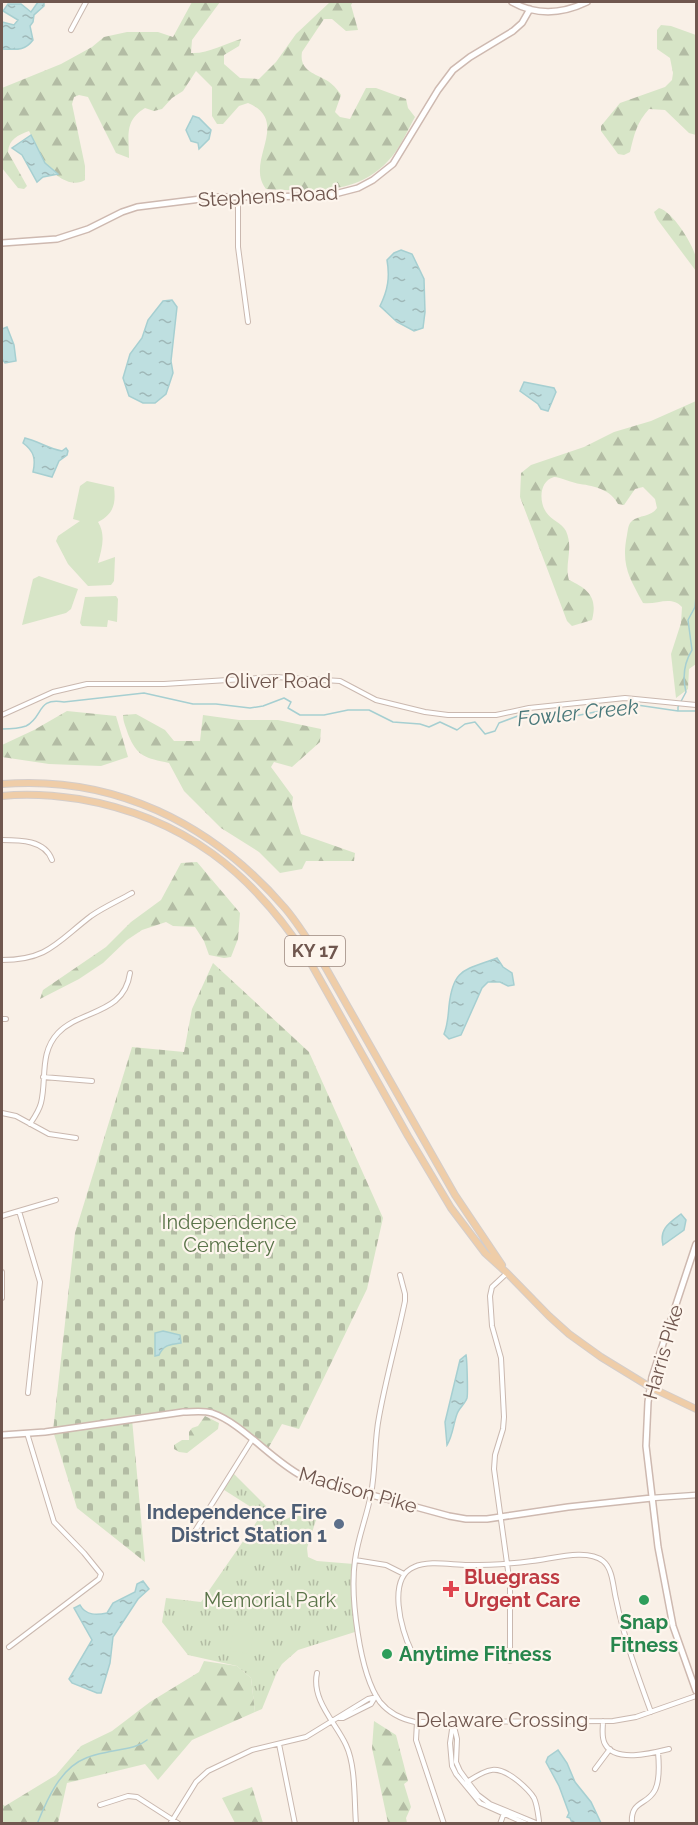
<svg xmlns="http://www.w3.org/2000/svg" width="698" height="1825" font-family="Raleway,sans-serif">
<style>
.grass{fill:url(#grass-tufts)}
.forest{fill:url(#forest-firs)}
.cemetery{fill:url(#cemetery-stones)}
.pitch{fill:#d7e5c7}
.water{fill:url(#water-ripples);stroke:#a6cfd1;stroke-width:1.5}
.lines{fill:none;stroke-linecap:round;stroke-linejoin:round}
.stream{stroke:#a6cfd1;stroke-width:1.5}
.minor-casing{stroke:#cab8af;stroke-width:6}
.tertiary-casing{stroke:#cab8af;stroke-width:7}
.secondary-casing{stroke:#ceb9b0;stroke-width:8}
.primary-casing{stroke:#d4cdca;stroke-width:8}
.minor{stroke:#fff;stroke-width:4}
.tertiary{stroke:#fff;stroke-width:4.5}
.secondary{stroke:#fff;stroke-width:5}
.primary{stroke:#efcda8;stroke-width:6}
.service-dot{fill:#5c6f8a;stroke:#fdf5ed;stroke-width:2}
.health-dot{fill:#e0444e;stroke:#fdf5ed;stroke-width:2}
.leisure-dot{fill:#2e9e5b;stroke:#fdf5ed;stroke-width:2}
.labels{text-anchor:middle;stroke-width:4.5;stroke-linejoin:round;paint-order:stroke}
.shield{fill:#fdf5ed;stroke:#9a867e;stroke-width:1.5}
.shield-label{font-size:18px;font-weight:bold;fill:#70574f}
.street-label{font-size:20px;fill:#70574f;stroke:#fdf5ed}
.park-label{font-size:20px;fill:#5a7449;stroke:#fdf5ed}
.service-label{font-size:20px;font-weight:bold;fill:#4e5e75;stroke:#fdf5ed;text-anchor:end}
.health-label{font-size:20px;font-weight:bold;fill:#be3a42;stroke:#fdf5ed;text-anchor:start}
.leisure-label{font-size:20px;font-weight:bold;fill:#27864d;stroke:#fdf5ed}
.water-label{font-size:21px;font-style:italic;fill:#487779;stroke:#fdf5ed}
</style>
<defs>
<pattern id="grass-tufts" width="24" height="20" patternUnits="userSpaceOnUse" patternTransform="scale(1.5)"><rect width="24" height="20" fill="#d7e5c7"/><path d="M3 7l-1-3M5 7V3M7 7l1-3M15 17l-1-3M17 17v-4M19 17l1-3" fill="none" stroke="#b3bca4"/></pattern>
<pattern id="forest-firs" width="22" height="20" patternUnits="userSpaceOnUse" patternTransform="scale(1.5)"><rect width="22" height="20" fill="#d7e5c7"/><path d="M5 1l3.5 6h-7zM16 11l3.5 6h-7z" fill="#b3bca4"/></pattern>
<pattern id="cemetery-stones" width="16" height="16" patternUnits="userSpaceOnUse" patternTransform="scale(1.5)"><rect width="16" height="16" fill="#d7e5c7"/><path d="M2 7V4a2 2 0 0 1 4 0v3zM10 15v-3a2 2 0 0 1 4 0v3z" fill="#b3bca4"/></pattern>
<pattern id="water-ripples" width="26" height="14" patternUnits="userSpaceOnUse" patternTransform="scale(1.5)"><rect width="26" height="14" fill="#bedfe0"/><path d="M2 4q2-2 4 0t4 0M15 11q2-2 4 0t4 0" fill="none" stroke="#9fb8b8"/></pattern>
</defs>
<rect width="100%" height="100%" fill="#f9f0e7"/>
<path class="grass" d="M232,1472l45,45 7,3 11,-5 21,5 -9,28 1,9 9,4 37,3v14l4,53 -60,19 -16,14 -5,8 -15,37 -7,3 -4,-34 -14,-12 -49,-11 -26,-33 4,-24 35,4 61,-88 -41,-26z"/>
<path class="forest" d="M192,2h28l-28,38 -1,13c17,1 33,-9 50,-14l-2,7 -15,9v9l16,14 19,1 17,-17 20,-28 34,-32h23l-2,3 7,25 -12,1 -14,-12h-8l-22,33c-3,18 12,21 24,28 7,4 11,9 15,15l-6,17 5,5 10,2 16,-31h10l30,11 2,9 7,9c-8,14 -15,32 -27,44 -32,35 -79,30 -122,28 -22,-28 26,-67 -18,-86l-9,3 -16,18h-6l-5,-8v-29l-16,-16 -13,20 -11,7 -10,11 -8,2 -9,-3c-21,13 -16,27 -16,50l-13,-5 -28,-56 -9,-2 -5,2 -2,7 13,62v14c-14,9 -33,-6 -41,-18 -6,-9 -10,-21 -15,-31 -11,4 -20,8 -21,21l19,34 -3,3 -6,-1 -16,-20v-80l59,-24 31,-17 12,-10 23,-5h31l15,5z
M661,25l10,1 25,9v100l-7,-2 -24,-23 -16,-1c-12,13 -15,26 -19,43l-6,3 -6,-1 -17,-23v-5l19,-23 45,-16 7,-7 1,-7 -3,-15 -13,-9v-19z
M659,208c14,4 33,35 37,49 1,4 0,9 0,14l-39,-52 -3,-7z
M696,401v263l-7,5 -1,20 -12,9 -5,-44 10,-31 1,-16c-11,-12 -25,-2 -39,-4 -14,-26 -22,-38 -16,-68 1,-5 1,-11 5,-14 7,-6 19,-4 25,-13l-2,-9 -12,-12 -8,2 -11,16 -6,-1c-7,-14 -23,-18 -38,-20 -7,-1 -23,-8 -26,-7 -15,4 -15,25 -8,35 5,8 16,11 20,19 8,18 -2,33 3,49 19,9 29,17 23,40l-20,6 -5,-5 -47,-124 1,-24 10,-8 53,-18 30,-15 37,-11z
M67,711l49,5 12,41 -27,9 -52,-2 -47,-7v-12l32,-15z
M136,714l29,16 9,11h26l3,-26 36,5h39l43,9 -1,13 -28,25 -18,-5 -3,5 22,30 -1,8 9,29 54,19 -1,8h-48l-4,8 -22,4 -21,-21 -38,-24 -37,-37 -15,-28c-23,-5 -32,-6 -41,-29 -2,-7 -5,-12 -5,-19z
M197,862l43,51 -2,26 -7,18 -7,1 -15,-3 -5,-14 -9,-14 -22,-1 -7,-4 -24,8 -15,10 -24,23 -24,16 -39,20 3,-9 63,-43 25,-25 30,-22 20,-37z
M205,1416l14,7 -1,6 -31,24 -8,-1 -5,-3v-4l8,-5h7v-8l3,-4 6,-2z
M204,1661l33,5 14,12 4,34 -63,28 -34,40 -13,-16 -78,19 -9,40h-56v-19l3,2 51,-31 25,-29 31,-15 38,-29 49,-30z
M374,1721l22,14 12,46 -4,3 7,23 -5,11 1,5h-19l-16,-75z
M252,1787l11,36h-28l-13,-25z"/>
<path class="cemetery" d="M213,963l96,89 74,166 -16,71 -68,140 -17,-5 -16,28 -34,-27 -26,-13 -74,7 13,143 -68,-54 -24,-77 22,-198 57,-186 52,5 8,-43z"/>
<path class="pitch" d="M87,481l27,6c2,16 0,27 -16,35 8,13 4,26 0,41l17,-6 -1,24 -3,4 -23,1 -20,-22 -12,-23 2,-5 22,-15 -7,-2 7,-33z
M39,576l39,13 -7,20 -5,4 -44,12 11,-46z
M116,596l2,3 -1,23 -9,-2 -1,7 -25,-1 -2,-3 5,-26z
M235,1621l20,3 -5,30 -20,-3z"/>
<path class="water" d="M38,2h6v4l-10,9 -1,7 -3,4 3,14c-9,12 -18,9 -31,9v-27l12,3 4,-5 -15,-9 5,-7h13l10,8z
M193,116l6,2 12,12 -2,9 -10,10 -1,-6 -7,-2 -5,-11z
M31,135l14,28 13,11 -15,3 -6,5 -15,-27 -10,-7z
M401,250l11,4 12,25 1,33 -2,16 -9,3 -17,-9 -17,-16c8,-16 10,-29 7,-46l7,-7z
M172,300l5,7 -6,54 2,12 -7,21 -11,9h-12l-14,-7 -6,-18 7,-24 12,-16 6,-18 15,-19z
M7,327l7,18 2,16 -11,2 -3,-4v-30z
M524,382l30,6 2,4 -8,19 -7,-2 -3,-5 -18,-13z
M25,438c13,3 24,11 37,13l4,-3 2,3 -1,4 -8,6 -7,16 -19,-5c3,-13 1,-21 -10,-29z
M497,958l6,9 9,6 2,12 -6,1 -8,-4h-12l-6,6 -21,47 -12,4 -5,-5c4,-10 4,-18 5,-28 4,-38 16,-36 48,-48z
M681,1214l5,6 -2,10 -21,15c-4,-16 6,-22 18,-31z
M163,1331l17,4 1,8c-11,2 -17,1 -22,12l-4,1v-23z
M466,1355c1,3 2,39 1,43 -2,6 -8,10 -10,16 -4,11 -4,21 -10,31l-2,-23 15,-62z
M143,1581l6,8 -11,10 -25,38 -3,26 -9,30h-4l-25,-10 -3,-4 23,-39 -18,-32 6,-3c6,11 17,10 27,8l6,-10 22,-11 2,-8z
M558,1750l9,13 8,19 16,20 10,21h-29l-2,-5 -3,-1 2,-4 -10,-27 -13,-24 2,-5z"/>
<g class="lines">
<path class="stream" d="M678,711v-4l8,-15c-4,-16 -2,-29 6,-42l-4,-30 7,-13 1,-11
M2,729c8,0 16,0 24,-3 18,-9 10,-29 38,-24l80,-9 49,11h23l34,4 13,-2 21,-8 7,4 -3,6 12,7h24l24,-5h21l24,12 27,2 9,3 11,-5 17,8 8,-6 10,-2 10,12 10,-3 4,-8 24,-9 20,4 32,-2 25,-5 21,-1 16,-5 41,6h18
M37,1824c10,-24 23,-56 49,-66 8,-4 18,-5 27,-7 13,-3 24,-3 34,-11"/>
<g class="minor-casing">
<path id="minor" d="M71,30l15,-28
M238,197v50l10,75
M2,715l51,-23 34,-8h77l111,-7 65,4 36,19 49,12 23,3h48l33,-7 96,-10 71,7
M2,840c18,0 43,0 50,20
M2,960c46,0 55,-18 89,-44 13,-9 27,-15 41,-23
M2,1019h4
M43,1077l49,4
M2,1113l14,3 33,18 27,4
M30,1124c4,-6 9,-13 11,-21 6,-24 -2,-50 17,-70 23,-24 66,-18 72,-60
M19,1211l21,71 -12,111
M2,1216l54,-16
M2,1272v26
M507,1273l-15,14 -2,9 2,30 9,32 3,59 -1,12 -8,26 -1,14 16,116v76
M400,1275l5,19v7c-8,39 -19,77 -26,116 -5,25 -3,51 -8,77 -4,22 -13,43 -16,66 -5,35 4,113 25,142 9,11 21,17 35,20l198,-1 23,-4 60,-21
M190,1539l62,-99
M355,1560l31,5 18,9
M9,1647l90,-68 2,-5 -17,-21 -30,-31 -27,-89
M411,1650c-10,-20 -24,-72 3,-83 15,-7 38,-2 54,-2 22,0 43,-1 64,-4 20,-2 55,-13 71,0 10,8 10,26 13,38 8,39 21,75 35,113
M317,1673c-6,27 19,50 29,72 10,21 8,55 10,79
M339,1718h4l28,-14 3,-5
M603,1721c0,8 -2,16 2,23 10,19 48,9 64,5
M417,1722l-1,18 28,84
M453,1722l4,17 -1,23 4,9 8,11 10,13 12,9 46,19
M453,1723l-3,20 2,23 4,8 24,29 47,21
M279,1744l16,80
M595,1769l15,-20
M467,1782c21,-14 30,-18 51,-1 6,5 12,10 16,17 3,6 4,16 5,23
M100,1805l28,-9 9,1 42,27
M170,1824l26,-42 12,-11 44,-21 54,-13 62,-38 9,-2
M500,1824l4,-11
M632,1824c-2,-24 15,-18 23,-34 5,-10 4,-27 3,-38"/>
</g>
<g class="tertiary-casing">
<path id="tertiary" d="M652,1498l44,-3"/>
</g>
<g class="secondary-casing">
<path id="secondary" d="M512,2c25,14 50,12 75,0
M2,243l55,-4 31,-10 34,-17 15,-5 80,-10 110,-1 31,-8 15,-8 20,-16 45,-74 15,-20 17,-13 43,-26 9,-8 8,-14
M696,1244l-44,133 -4,25 -2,44 12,101 15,79 23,65
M2,1435l43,-3 138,-20c10,0 19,-2 29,1 30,10 59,47 90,63l147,40 17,3h21l81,-12 84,-9"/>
</g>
<g class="primary-casing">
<path id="primary" d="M2,784c112,-9 209,39 282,123 15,17 26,37 39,56l132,232 47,70
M2,796c26,-3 51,-1 77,3 105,18 174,74 230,161l99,176 43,72 34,45 22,20 42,43 20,18 32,23 49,30 46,22"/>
</g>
<use href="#minor" class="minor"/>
<use href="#tertiary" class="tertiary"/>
<use href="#secondary" class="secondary"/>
<use href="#primary" class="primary"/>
</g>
<circle class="service-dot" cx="339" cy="1524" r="6"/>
<path class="health-dot" d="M448 1580h6v6h6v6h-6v6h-6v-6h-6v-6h6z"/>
<g class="leisure-dot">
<circle cx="644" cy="1600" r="6"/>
<circle cx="387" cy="1654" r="6"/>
</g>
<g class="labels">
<rect class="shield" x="285" y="936" width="60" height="30" rx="4.5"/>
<g class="shield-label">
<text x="315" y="957">KY 17</text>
</g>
<g class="street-label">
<text transform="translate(268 196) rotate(-3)" y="7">Stephens Road</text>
<text x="278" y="688">Oliver Road</text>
<text transform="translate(663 1352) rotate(-74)" y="7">Harris Pike</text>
<text transform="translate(358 1490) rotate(16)" y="7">Madison Pike</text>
<text x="502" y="1727">Delaware Crossing</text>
</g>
<g class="park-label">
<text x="229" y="1229">Independence<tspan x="229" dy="23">Cemetery</tspan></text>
<text x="270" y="1607">Memorial Park</text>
</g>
<g class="service-label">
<text x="327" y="1519">Independence Fire<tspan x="327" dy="23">District Station 1</tspan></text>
</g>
<g class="health-label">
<text x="464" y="1584">Bluegrass<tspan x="464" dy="23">Urgent Care</tspan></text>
</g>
<g class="leisure-label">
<text x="644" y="1629">Snap<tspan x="644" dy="23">Fitness</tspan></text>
<text x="399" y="1661" text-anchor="start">Anytime Fitness</text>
</g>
<g class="water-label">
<text transform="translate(578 713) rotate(-6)" y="7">Fowler Creek</text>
</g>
</g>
<rect width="698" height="1825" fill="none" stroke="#70574f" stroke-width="6"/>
</svg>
